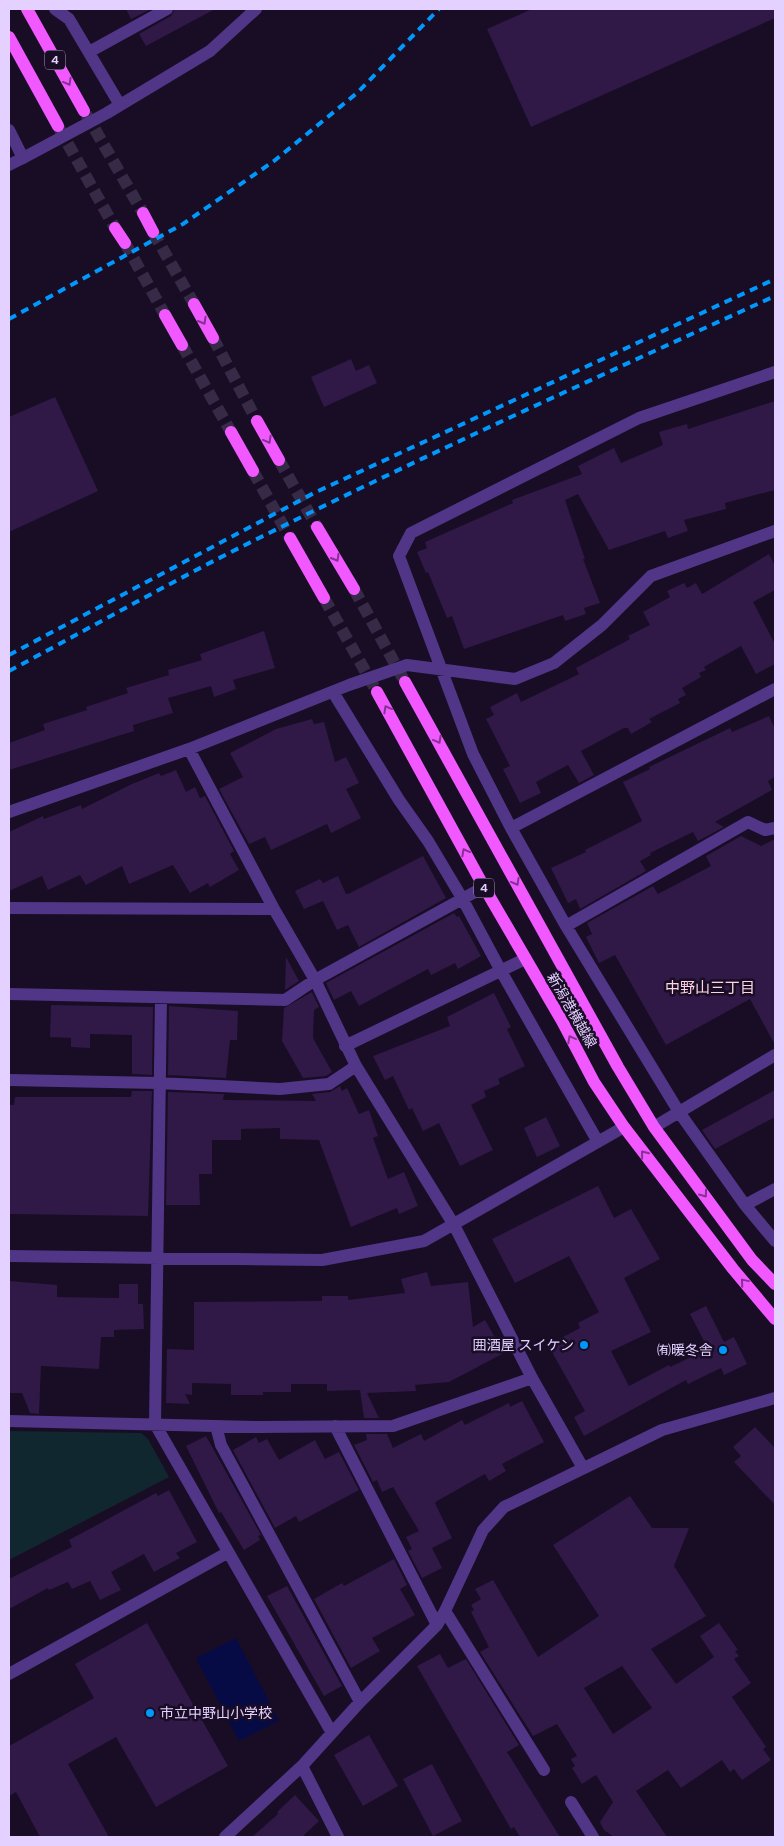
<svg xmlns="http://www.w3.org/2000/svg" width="784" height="1846" font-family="'DM Sans','Noto Sans JP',sans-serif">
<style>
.green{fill:#102730}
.water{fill:#070b45}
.building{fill:#301847;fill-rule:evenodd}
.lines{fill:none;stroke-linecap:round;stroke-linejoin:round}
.primary-tunnel{stroke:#372a46;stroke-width:12;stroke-dasharray:12 6;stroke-linecap:butt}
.minor{stroke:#513587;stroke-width:12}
.tertiary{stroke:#513587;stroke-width:12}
.primary{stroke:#f258ff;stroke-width:12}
.rail{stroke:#0098fc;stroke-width:4;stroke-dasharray:8 6;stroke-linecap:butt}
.oneway{stroke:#853292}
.poi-dot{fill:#0098fc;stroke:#180d25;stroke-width:2}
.labels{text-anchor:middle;stroke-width:5;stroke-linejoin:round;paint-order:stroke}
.shield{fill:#180d25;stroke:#a796be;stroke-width:1}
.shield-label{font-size:12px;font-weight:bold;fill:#e4d1ff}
.street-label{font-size:14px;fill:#e4d1ff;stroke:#180d25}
.poi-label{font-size:14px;fill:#e4d1ff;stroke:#180d25;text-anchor:end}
.neighbourhood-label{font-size:15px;fill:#ffd3e2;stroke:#180d25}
</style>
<rect width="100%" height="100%" fill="#180d25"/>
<path class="green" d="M9,1431l132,2 7,6 21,38 -160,83z"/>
<path class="water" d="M236,1638l43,83 -40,20 -43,-83z"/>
<path class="building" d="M126,9h25l-20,10z
M175,9h40l-69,37 -7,-12 32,-18z
M532,9h243v9l-244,109 -44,-98z
M351,359l5,12 13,-6 8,18 -53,24 -13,-30z
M55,397l43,94 -89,41v-115z
M775,401v89l-50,13 1,6 -42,11 4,11 -20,7 -3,-7 -56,19 -31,-56 -13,6 20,59h-2l17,44 -16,5 2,6 -21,7 -2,-6 -99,34 -12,-33 -5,2 -19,-46 -2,1 -9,-21 10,-4 -2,-6 88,-39 -1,-3 70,-26 -4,-8 36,-18 7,15 42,-18 -4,-13 28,-8 1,5z
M769,554l6,12v24l-22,12 22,42v20l-19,10 -15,-28 -37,21 2,3 -7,3 2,4 -19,11 4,7 -8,4 2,4 -31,16 3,3 -21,12 -3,-6h-4l-43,23 13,24 -15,8 -11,-18 -32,17 5,11 -21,10 -17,-34 7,-3 -24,-47 8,-4 -4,-8 27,-14 4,9 58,-28 -3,-6 54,-29 -2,-3 22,-11 -7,-13 27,-15 -3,-6 17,-8 3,5 9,-5 6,11z
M264,631l11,37 -42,12 3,9 -22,8 -3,-11 -43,12 5,15 -40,12 1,6 -125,39v-27l36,-13 -2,-6 44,-14 -1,-3 42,-14 -2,-5 43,-13 -1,-5 34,-10 -2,-6z
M769,716l6,13v48l-7,4 4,9 -57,32 9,5 -26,14 -5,-9 -43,21 1,2 -11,6 6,10 -66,38 -4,-10 -8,4 -17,-35 35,-16 -1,-2 57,-29 -19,-39 27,-13 -1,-2 81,-39 2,4z
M312,719l2,5 10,-2 11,40 11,-5 13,26 -13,6 15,29 -30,15 -4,-9 -56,26 -6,-13 -16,7 -30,-55 24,-12 -13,-24 46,-24z
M176,770l10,22 9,-5 5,11 5,-2 29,55 -4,3 9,16 -29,17 -2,-4 -18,10 -17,-28 -44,19 -7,-18 -36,19 -6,-10 -32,15 -6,-14 -33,15v-59l34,-16 1,3 37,-14 1,4 50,-25 27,-11 2,3z
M741,836l20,10 14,-7v206l-25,-46 -84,46 -51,-90 -16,8 -13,-26 6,-3 -5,-11 66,-37 5,8 53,-28 -5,-10z
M423,856l23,42 -87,49 -11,-22 -11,5 -14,-29 -19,8 -9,-18 25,-12 3,4 15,-7 8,18h2z
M454,913l3,4 2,-1 22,40 -23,13 -3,-6 -24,12 -3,-6 -69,37 -8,-15 -17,9 -8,-17z
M286,957l13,24 -14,9z
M312,992l7,15 -5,3 -1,28 19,34 -6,4 -23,2 -21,-37 2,-33z
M494,993l17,34 -4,2 18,37 -27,13 2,5 -16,7 2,6 -15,8 22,45 -33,16 -21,-43 -16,8 -11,-23 -3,2 -16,-34 -8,4 -12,-24 77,-30 -3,-9z
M51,1005l102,2 -1,68 -20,-1v-39l-42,-1v14l-19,-1v-9l-21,-1z
M169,1006l69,5 -1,29h-7l-4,38 -58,-3z
M340,1086l2,5 5,-3 12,26 10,-4 9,26 -5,2 15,41 16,-7 14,34 -19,8 -2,-6 -46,19 -32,-87 -39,-1v-11l-39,1v11h-29v34h-13l1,31h-34l2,-113 56,2 -1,6 93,1 -4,-7 18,-2z
M775,1090v27l-60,32 -13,-19z
M132,1091h20l-4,125 -139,-2 1,-109h4l1,-8h116z
M546,1117l14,29 -23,11 -13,-29z
M598,1186l16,32 17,-9 29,50 -36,19 27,54 -40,19 18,35 40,-21 1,2 38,-18 -18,-35 16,-8 18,36 10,-5 13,27 -23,11 -3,-7 -33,16 -2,-4 -102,56 -10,-19 11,-6 -37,-66 32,-17 -2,-5 21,-11 -30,-56 -54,27 -23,-44z
M427,1272l4,14 37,-4 5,45 12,-7 19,33 -55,29 -34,3 1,6 -49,2 12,25h-15l-4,-28 -33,1v-7h-36v8h-28v3h-32v-11l-39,-1v12l-7,-1 5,10 -24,-1 1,-54 27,1v-48l128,-1v-5h26v4l57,-7 -4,-14z
M9,1281l48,4v12l62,1v-14h19v20h5l1,25 -30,1v7h-13l-2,32 -58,-3 -2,48 -9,-1 -8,-20h-13z
M522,1401l22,41 -42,22 4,7 -17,10 -4,-7 -48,27 -2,2 17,35 -20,10 10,20 -20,10 -14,-27 4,-2 -6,-12 13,-6 -26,-44 -11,5 -5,-12 -4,2 -19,-37 13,-5 -1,-6h21l6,14 28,-14 3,7 38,-21 3,5 44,-22 1,4z
M755,1427l20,21v57l-41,-43 7,-6 -8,-9z
M206,1436l55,99 -3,1 2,4 -16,10 -23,-38 -2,1 -33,-67z
M256,1437l3,6 8,-4 12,21 36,-20 10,19 14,-7 20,38 -60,32 -3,-6 -21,12 -42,-78z
M169,1490l28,52 -21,11 4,5 -26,14 -10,-18 -33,18 10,18 -21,10 -10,-19 -18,8 -4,-7 -19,8 -1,-2 -39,21v-30l63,-32 -3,-7 87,-47 2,3z
M630,1496l22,32h37l-15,38 32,50 -55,33 25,35 38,-27 -14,-21 19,-13 19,27 -3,1 4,5 -5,3 17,24 -19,14 34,50 -3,2 8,11 -29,20 -8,-11 -4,3 -8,-12 -41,28 -13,-18 -32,21 31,46h-53l-10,-7 -4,-8 13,-20 -17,-27 -14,9 -10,-16 3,-2 -4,-7 6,-3 -20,-32 -24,12 -53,-84 9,-5 -18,-35 3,-2 -3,-5 10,-6 -6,-10 18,-9 45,77 61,-41 -46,-71zM622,1666l30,42 -39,26 -29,-46z
M394,1559l13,26 -7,4 15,26 -43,23 8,13 -29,17 -37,-69 28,-16 2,3z
M287,1586l55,100 -18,10 -57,-100z
M147,1623l81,143 -72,41 -40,-70 -48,27 41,73h-69l-24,-45 -7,4v-50l85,-48 -19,-34z
M440,1654l8,14 18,-9 53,86 -12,7 53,85h-40l-6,-10 -3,2 -94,-163z
M369,1735l29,51 -35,20 -29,-51z
M432,1764l30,57 -29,15 -30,-57z
M295,1795l24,26 -17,16h-50l26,-23 -1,-2z"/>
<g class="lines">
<path class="primary-tunnel" d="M86,114l57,99
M59,128l56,100
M153,232l41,72
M125,243l40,72
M213,338l44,83
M182,345l49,87
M279,460l38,67
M253,471l37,67
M354,589l51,93
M324,598l53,94"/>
<path class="minor" d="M55,9l14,10 51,86
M89,52l78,-43
M23,158l84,-45 103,-62 46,-42
M775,372l-136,46 -228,115 -12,23 74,198 38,74 55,98 113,186 66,93 30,36
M333,692l66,108 29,41 34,57 39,73 97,171
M189,749l85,160 41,71 41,86 98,159 78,153 51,90
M9,812l180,-63 160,-64 58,-20 108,14 39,-16 48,-38 49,-49 124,-45
M511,828l264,-139
M9,908l265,1
M566,926l182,-104 17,8 10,-2
M9,994l276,6 30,-20 169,-93
M161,998l-6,426 177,309
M345,1046l180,-87
M9,1080l149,3 122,6 49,-5 27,-18
M654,1127l121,-72
M745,1205l30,-16
M9,1256l313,4 102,-19 200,-114
M9,1421l250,6 134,-1 139,-48
M216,1426l5,19 139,257
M335,1426l102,199
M445,1611l99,159
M9,1674l218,-121
M302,1766l36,71
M571,1802l22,35
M225,1837l77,-71 58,-64 77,-77 8,-14 38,-81 21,-23 158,-77 113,-32"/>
<path class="tertiary" d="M9,130l14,28 -14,7"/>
<path class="primary" d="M27,9l57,102
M9,37l49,89
M143,213l10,19
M115,228l10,15
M194,304l19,34
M165,315l17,30
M257,421l22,39
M231,432l22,39
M317,527l37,62
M290,538l34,60
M405,682l213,385 36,60 98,133 23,24
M377,692l107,195 78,134 32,61 30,45 109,142 42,50"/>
<path class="rail" d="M9,319l174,-95 91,-63 83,-68 82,-84
M9,655l305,-162 461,-214
M9,671c83,-44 165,-91 250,-133 170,-85 343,-163 516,-242"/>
</g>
<defs><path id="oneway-chevron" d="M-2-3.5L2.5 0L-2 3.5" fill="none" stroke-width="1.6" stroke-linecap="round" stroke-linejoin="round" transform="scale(1.25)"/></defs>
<g class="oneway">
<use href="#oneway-chevron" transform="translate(68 82) rotate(61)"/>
<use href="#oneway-chevron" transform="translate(203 321) rotate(60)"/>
<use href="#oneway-chevron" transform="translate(268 440) rotate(61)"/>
<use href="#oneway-chevron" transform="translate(336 558) rotate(60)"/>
<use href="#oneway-chevron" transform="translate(387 709) rotate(-119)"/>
<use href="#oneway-chevron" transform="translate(438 740) rotate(61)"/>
<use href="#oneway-chevron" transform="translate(465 852) rotate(-119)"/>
<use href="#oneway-chevron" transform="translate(516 882) rotate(61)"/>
<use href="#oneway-chevron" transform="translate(571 1039) rotate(-118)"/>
<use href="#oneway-chevron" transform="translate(644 1154) rotate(-128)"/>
<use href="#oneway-chevron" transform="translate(704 1194) rotate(54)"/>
<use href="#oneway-chevron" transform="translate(744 1282) rotate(-130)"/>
</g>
<g class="poi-dot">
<circle cx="584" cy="1345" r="5"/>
<circle cx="723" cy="1350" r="5"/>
<circle cx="150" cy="1713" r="5"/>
</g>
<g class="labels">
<g class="shield">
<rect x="45" y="50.5" width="20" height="19" rx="4"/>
<rect x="474" y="878.5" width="20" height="19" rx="4"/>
</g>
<g class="shield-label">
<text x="55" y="64">4</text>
<text x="484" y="892">4</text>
</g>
<g class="street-label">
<text transform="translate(572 1010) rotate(60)" y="5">新潟港横越線</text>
</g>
<g class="poi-label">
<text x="574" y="1350">囲酒屋 スイケン</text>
<text x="713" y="1355">㈲暖冬舎</text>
<text x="160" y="1718" text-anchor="start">市立中野山小学校</text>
</g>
<g class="neighbourhood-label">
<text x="710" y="993">中野山三丁目</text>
</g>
</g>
<rect width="784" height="1846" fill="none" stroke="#e4d1ff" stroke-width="20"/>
</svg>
